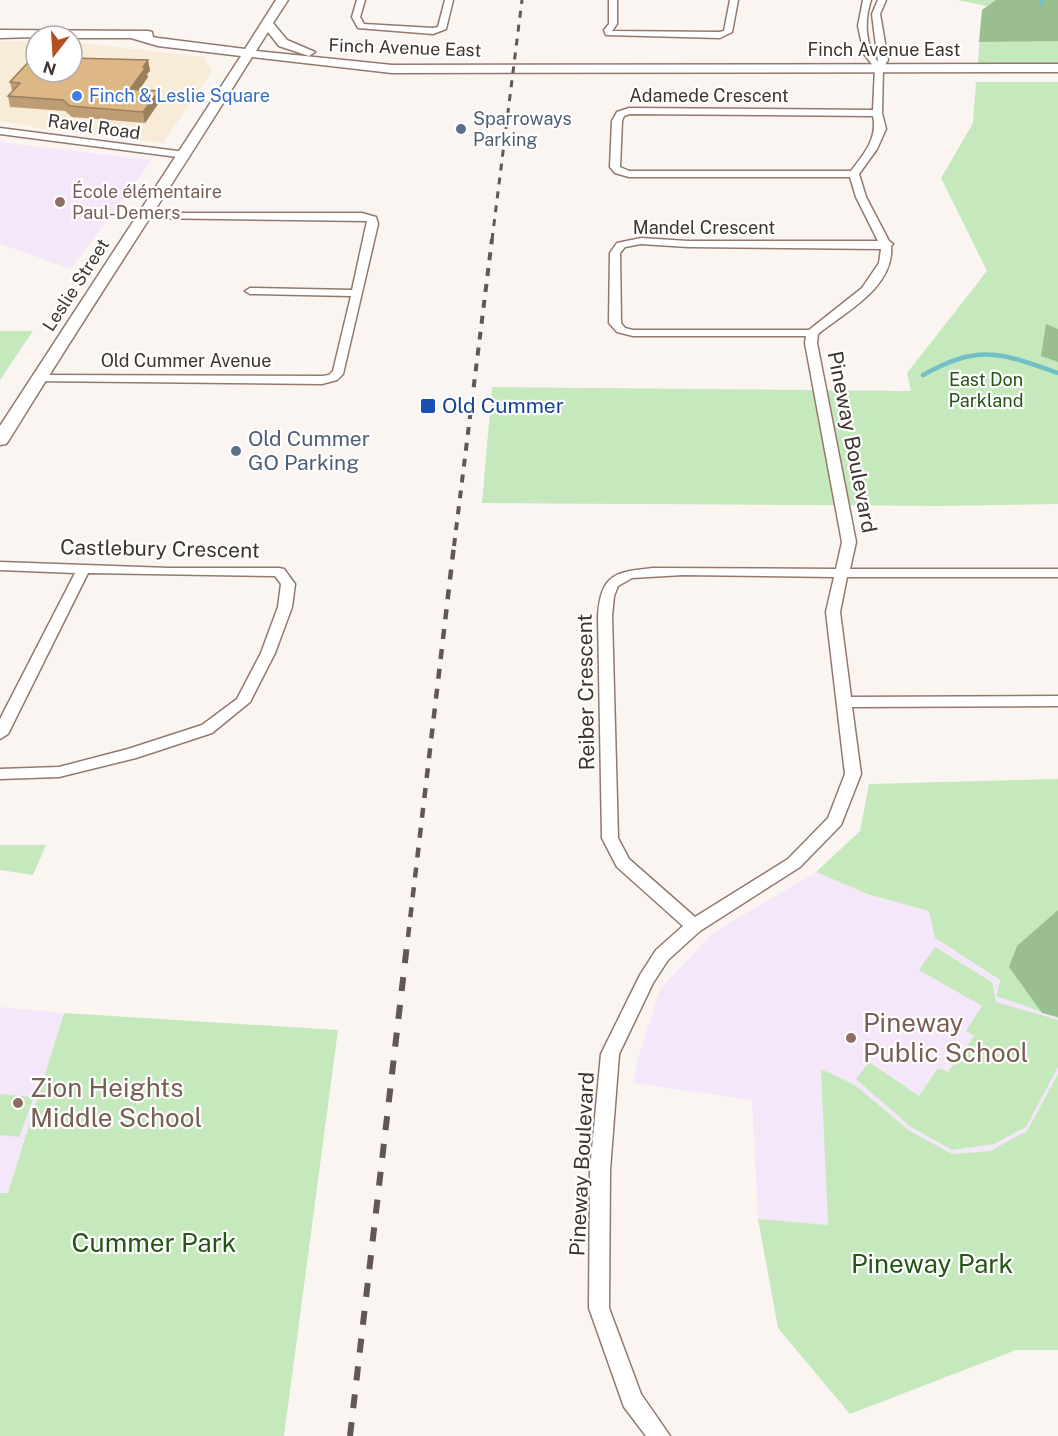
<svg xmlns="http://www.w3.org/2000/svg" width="1058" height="1436" font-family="'Public Sans',sans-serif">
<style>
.commercial{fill:#f8ebd7}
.education{fill:#f5e7fa}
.green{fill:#c5e9bc}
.forest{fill:#99bf90}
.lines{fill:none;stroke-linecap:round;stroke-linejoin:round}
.stream-far1{stroke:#71bfc7;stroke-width:3}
.stream{stroke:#71bfc7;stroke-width:4.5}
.minor-casing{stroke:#93796d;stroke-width:3}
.secondary-casing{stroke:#93796d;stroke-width:3}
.minor{fill:#fff;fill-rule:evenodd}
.secondary{fill:#fff;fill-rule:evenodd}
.rail-far3{stroke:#625752;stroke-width:3;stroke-dasharray:7 7;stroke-linecap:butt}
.rail-far2{stroke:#625752;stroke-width:4;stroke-dasharray:8 8;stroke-linecap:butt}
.rail-far1{stroke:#625752;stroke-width:4.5;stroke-dasharray:10 10;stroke-linecap:butt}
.rail{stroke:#625752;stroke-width:6;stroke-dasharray:14 14;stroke-linecap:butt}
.wall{fill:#bf9d74}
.shaded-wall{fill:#9b805e}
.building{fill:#deb787;stroke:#9b805e;stroke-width:1.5}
.shop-dot{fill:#3f7fe0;stroke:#fff;stroke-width:2}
.service-dot{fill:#5c6f8a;stroke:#fff;stroke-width:2}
.education-dot{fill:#8d6e63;stroke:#fff;stroke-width:2}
.transit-dot{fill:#1a4fb4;stroke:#fff;stroke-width:2}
.labels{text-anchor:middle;stroke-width:4.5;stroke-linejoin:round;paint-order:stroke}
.far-street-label{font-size:18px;fill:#3f332e;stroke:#fff}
.far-shop-label{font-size:18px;fill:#366cbe;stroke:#fff;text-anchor:start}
.far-service-label{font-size:18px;fill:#4e5e75;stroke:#fff;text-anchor:start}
.far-education-label{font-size:18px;fill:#785e54;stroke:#fff;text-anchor:start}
.far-park-label{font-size:18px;fill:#245515;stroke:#fff}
.transit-label{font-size:21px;fill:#164399;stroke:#fff;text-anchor:start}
.service-label{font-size:21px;fill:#4e5e75;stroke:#fff;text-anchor:start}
.street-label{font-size:21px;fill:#3f332e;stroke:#fff}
.near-education-label{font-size:26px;fill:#785e54;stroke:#fff;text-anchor:start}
.near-park-label{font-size:26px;fill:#245515;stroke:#fff}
</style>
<rect width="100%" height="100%" fill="#fbf5f2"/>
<path class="commercial" d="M0,41l36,1v30h36v-30l132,15 8,14 -49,72 -124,-15 -39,-7z"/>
<path class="education" d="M0,141l6,2 146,17 -81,109 -71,-25z
M816,872l54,23 59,16 6,27 65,42 -4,16 62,22v56l-30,57 -38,20 -38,3 -42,-23 -55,-46 -33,-15 6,155 -70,-6 -6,-119 -119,-17 5,-25 22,-69 54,-57z
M0,1007l64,6 -56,180h-8z"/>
<path class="green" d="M957,0h101v63h-80l4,-53 5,-4z
M976,82h82v422l-119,2 -457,-3 10,-116 419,4 -4,-18 80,-102 -46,-93 32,-55z
M0,331h33l-33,49z
M1058,779v239l-62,-22 4,-16 -65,-42 -6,-27 -59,-16 -54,-23 44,-41 9,-47z
M0,845h46l-13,30 -33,-5z
M935,947l57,35 4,20 62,18v47l-32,60 -32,17 -42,6 -41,-23 -55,-48 13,-17 50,34 19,-28 10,4 26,-36 -8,-5 16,-25 -63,-36z
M64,1013l274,17 -54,406h-284v-243h8z
M821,1069l34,16 55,46 42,23 38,-3 37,-20 31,-57v276h-42l-166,64 -72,-86 -20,-109 70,6z
M0,1094l34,3 -15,40 -19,-2z"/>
<path class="forest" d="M996,0h62v41l-79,1 3,-32z
M1046,324l12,5v33l-17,-6z
M1058,910v107l-16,-4 -33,-46 8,-21z"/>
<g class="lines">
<path class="stream-far1" d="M1041,5l1,-5"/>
<path class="stream" d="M923,375c56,-32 78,-22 135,-2"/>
<g class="minor-casing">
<path id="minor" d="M357,0h8l-5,17 4,7 69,4 5,-1 7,-27h8l-7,29 -13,5 -75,-6 -6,-11z
M609,0h8v24l-5,7 107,1 5,-1 6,-31h8l-6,32 -12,6 -114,-3 -2,-5 5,-6z
M863,0h8c-7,21 -6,44 7,62l-6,-48 6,-14h8l-6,14 8,46 -5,8 -1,45 4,16 -9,20 -18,25 7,23 23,44 4,3 -2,2c4,41 -47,67 -73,88l-1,9 39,199 -6,27h208v8h-211l-7,35 11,85 207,-1v10l-206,1 9,67 -20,51 -41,42 -100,64 -32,29 -15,23 -34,71 -9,116 -1,138 32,86 29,42h-24l-22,-29 -35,-99 1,-138 11,-116 39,-79 16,-25 27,-24 -66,-59 -15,-29 -4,-222c3,-42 17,-44 55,-48l183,1 6,-27 -37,-199 1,-7h-173l-16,-4 -8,-9 1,-70 7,-10 24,-5 47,3h190l-22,-44 -6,-20h-221l-14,-4 -5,-6 2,-46 5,-9 12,-4 244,2 2,-42 -11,-14 -6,-28zM630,114l243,2c5,22 -9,38 -22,55h-222l-9,-4 2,-46 2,-5zM641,244l47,3 193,2 -2,14 -17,25 -53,42h-176l-8,-2 -4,-5 -1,-70 5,-6zM683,575l151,2 -8,35 19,162 -17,44 -40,41 -93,58 -66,-58 -11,-21 -6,-222 2,-20 4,-10 14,-8z
M0,128l185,24 5,3 -5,3 -185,-24z
M141,213h221l14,4 2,7 -35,150 -6,6 -15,4 -288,-3v-4l4,-2 284,1 7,-1 4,-4 18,-75 -101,-2 -5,-3 5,-3 102,2 15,-69 -222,-3 -4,-1z
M0,562l169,6h110l5,1 11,15 -3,23 -17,46 -25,49 -38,31 -76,25 -77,19 -59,2v-10l59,-2 69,-18 74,-24 35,-26 24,-46 17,-46 3,-23 -6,-8 -187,-3 -80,161 -8,5v-20l75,-146 -75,-3z"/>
</g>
<g class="secondary-casing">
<path id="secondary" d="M276,0h12l-15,23 14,17 28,12 -6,4 -30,-10 -11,-14 -12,19 136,14 666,-1v8l-666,1 -140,-16c-80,129 -164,254 -243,383l-3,4 -6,1v-19l241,-370 -83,-10 -27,-8h-59v-2l-72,2v-8l148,1 4,1 1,5 5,1 87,11z"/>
</g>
<use href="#minor" class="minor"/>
<use href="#secondary" class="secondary"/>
<path class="rail-far3" d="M492,240l30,-240"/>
<path class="rail-far2" d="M454,546l38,-307"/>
<path class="rail-far1" d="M408,937l46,-392"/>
<path class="rail" d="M350,1436l58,-500"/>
</g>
<path class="wall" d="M148,60l2,11 -3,3 1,3 -9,13 21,11 -15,22 -73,-6 -7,-6 -55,-4 -2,-11 4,-5 -2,-9z"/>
<path class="shaded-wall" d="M148,60l2,11 -3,3 1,3 -16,23 -2,-11 13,-22z
M159,91l1,10 -15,22 -2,-11z"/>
<path class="building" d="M33,57h3v15h36v-14l76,2 -5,7h3l-16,22 29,2 -16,21 -73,-6 -7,-6 -55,-4 12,-13 -10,-1z"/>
<circle class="shop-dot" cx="77" cy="96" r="6"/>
<g class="service-dot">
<circle cx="461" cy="129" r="6"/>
<circle cx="236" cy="451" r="6"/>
</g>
<g class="education-dot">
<circle cx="60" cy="202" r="6"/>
<circle cx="851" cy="1038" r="6"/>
<circle cx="18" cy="1103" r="6"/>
</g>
<rect class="transit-dot" x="420" y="398" width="16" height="16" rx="3"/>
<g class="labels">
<g class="far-street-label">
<text transform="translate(405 48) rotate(2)" y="6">Finch Avenue East</text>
<text x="884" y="56">Finch Avenue East</text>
<text x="709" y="102">Adamede Crescent</text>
<text transform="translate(94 127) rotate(8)" y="6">Ravel Road</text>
<text x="704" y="234">Mandel Crescent</text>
<text transform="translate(76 285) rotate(-57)" y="6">Leslie Street</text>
<text x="186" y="367">Old Cummer Avenue</text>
</g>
<g class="far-shop-label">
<text x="89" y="102">Finch &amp; Leslie Square</text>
</g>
<g class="far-service-label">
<text x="473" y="125">Sparroways<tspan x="473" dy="21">Parking</tspan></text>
</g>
<g class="far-education-label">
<text x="72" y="198">École élémentaire<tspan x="72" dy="21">Paul-Demers</tspan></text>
</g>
<g class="far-park-label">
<text x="986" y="386">East Don<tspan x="986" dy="21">Parkland</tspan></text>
</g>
<g class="transit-label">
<text x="442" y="413">Old Cummer</text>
</g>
<g class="service-label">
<text x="248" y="446">Old Cummer<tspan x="248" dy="24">GO Parking</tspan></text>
</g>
<g class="street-label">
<text transform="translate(852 442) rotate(79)" y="7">Pineway Boulevard</text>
<text transform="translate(160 549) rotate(1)" y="7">Castlebury Crescent</text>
<text transform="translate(586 692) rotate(-91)" y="7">Reiber Crescent</text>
<text transform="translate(582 1164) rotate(-87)" y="7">Pineway Boulevard</text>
</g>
<g class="near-education-label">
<text x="863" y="1032">Pineway<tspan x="863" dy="30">Public School</tspan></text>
<text x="30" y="1097">Zion Heights<tspan x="30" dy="30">Middle School</tspan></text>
</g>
<g class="near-park-label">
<text x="154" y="1252">Cummer Park</text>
<text x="932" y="1273">Pineway Park</text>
</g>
</g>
<g transform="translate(54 54) rotate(197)"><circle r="28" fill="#ffffff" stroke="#b2adab" stroke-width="1.5"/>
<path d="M0-4.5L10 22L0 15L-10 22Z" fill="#b44e23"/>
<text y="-9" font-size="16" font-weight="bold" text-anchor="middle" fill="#3f332e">N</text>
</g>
</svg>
